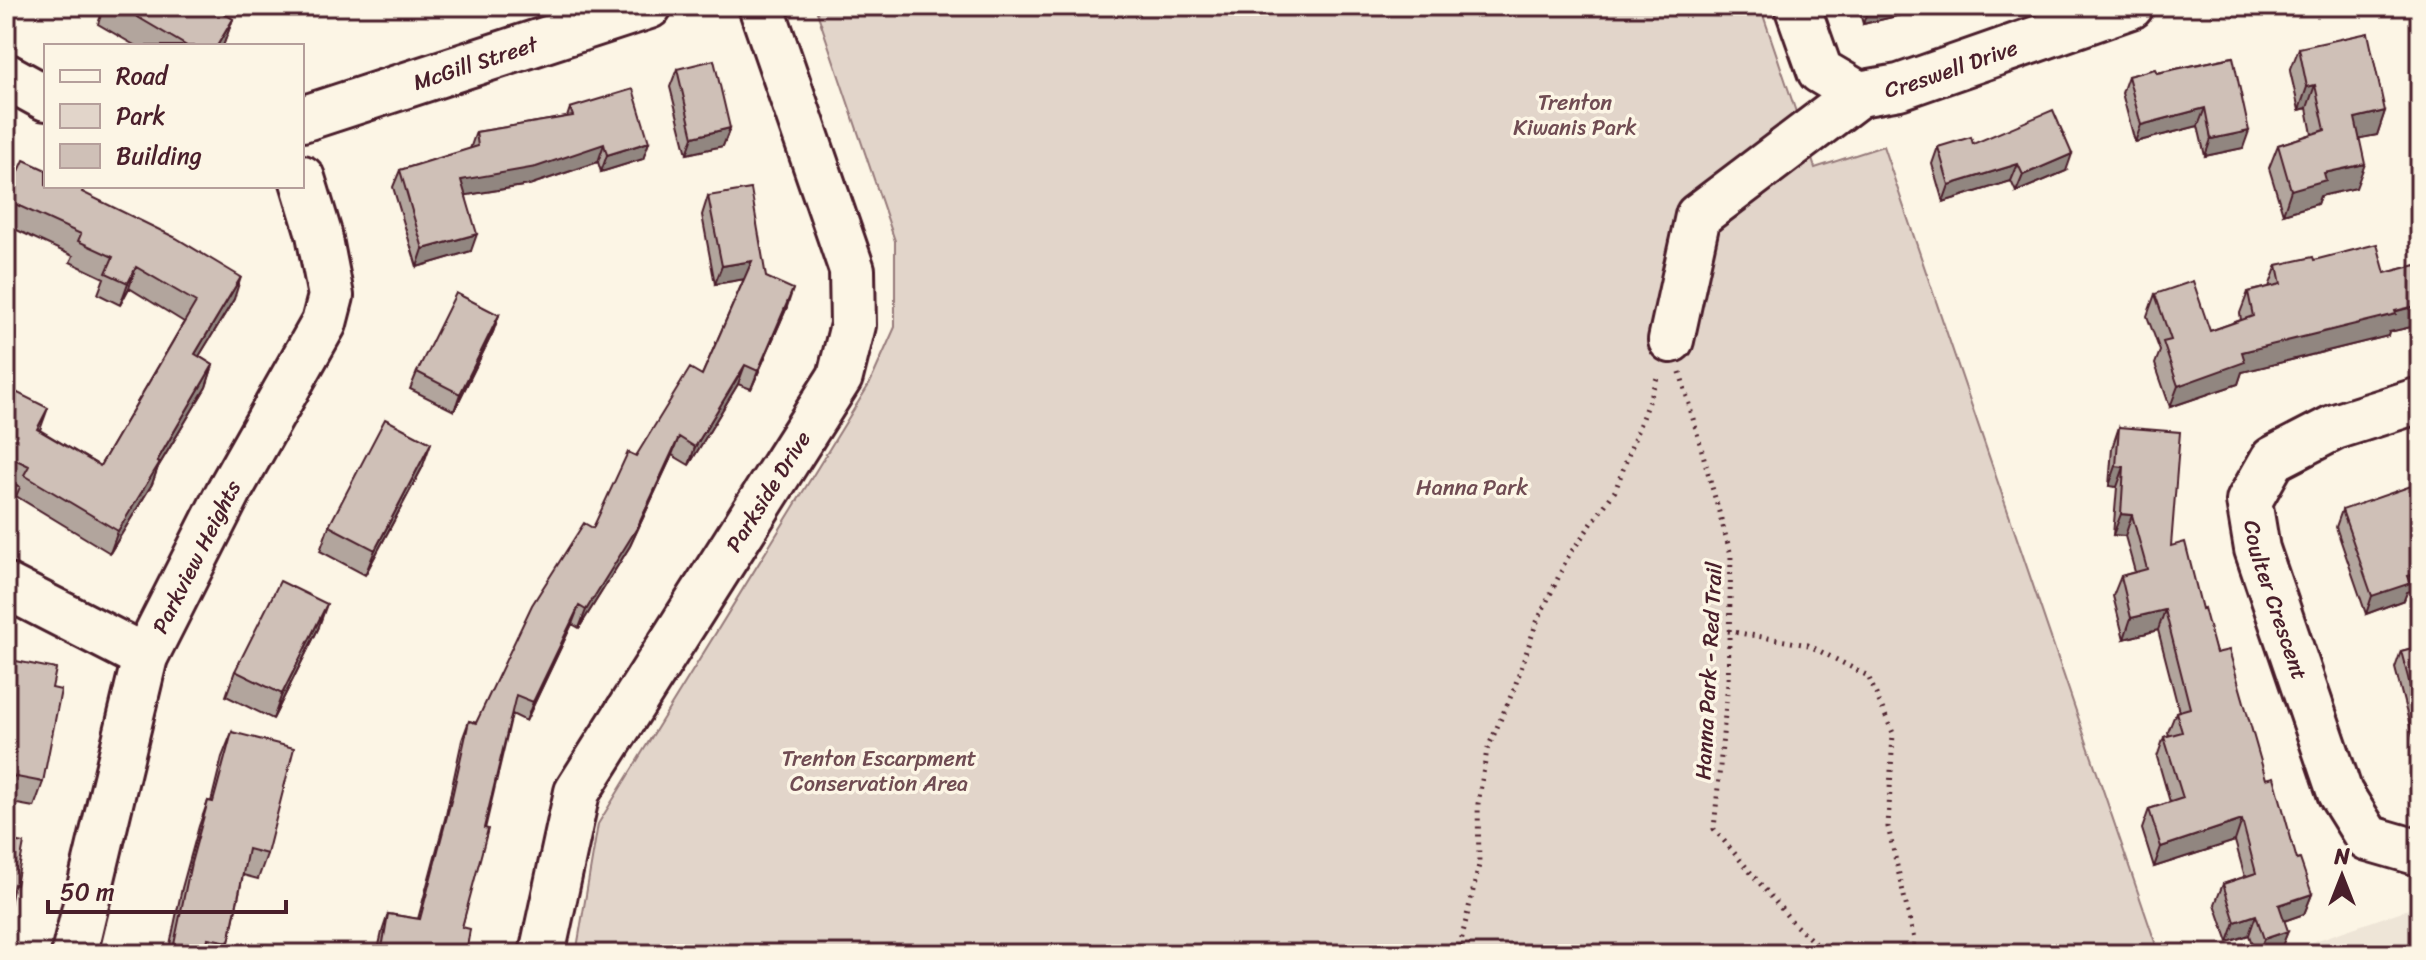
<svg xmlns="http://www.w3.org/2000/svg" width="2426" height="960" font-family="Sriracha,sans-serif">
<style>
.built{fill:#eee5d7}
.green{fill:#e2d5ca;stroke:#967a7a;stroke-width:2}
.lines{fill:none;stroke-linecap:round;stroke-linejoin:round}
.minor-casing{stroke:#4a1f2b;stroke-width:50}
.path{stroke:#4a1f2b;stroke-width:5;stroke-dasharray:2 6;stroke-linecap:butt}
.minor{stroke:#fcf5e5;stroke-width:44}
.wall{fill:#b2a59d;stroke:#4a1f2b;stroke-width:2}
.shaded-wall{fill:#918680;stroke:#4a1f2b;stroke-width:2}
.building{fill:#cfc0b7;stroke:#4a1f2b;stroke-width:2}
.labels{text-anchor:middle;stroke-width:7;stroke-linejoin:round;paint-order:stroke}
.street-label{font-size:22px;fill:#4a1f2b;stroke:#fcf5e5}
.park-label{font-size:22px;fill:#704c53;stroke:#fcf5e5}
</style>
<rect width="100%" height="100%" fill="#fcf5e5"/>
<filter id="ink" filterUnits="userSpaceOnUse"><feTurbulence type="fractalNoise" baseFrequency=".0125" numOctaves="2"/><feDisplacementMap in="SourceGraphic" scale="16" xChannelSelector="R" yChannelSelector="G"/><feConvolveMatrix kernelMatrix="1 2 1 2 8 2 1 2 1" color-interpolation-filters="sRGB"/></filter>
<g filter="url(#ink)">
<path class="built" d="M2420,905v49h-143z"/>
<path class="green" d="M815,6h945l55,162 68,-22 276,808h-1583l22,-130 272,-441 25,-56v-86z"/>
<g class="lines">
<g class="minor-casing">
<g id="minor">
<path id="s1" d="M1797,6l23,65 39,23 40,-7 232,-81"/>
<path d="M6,76l40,22"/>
<path id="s2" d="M302,119l347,-113"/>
<path d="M1671,340l27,-124 161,-122"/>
<path id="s3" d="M2420,400l-85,27 -62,32 -24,42 8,48 83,244 28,45 52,15"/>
<path d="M6,586l139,71"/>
<path id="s4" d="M74,954l71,-297 84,-166 95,-168 7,-27 -12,-62 -17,-56"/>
<path id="s5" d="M542,954l35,-162 263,-415 13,-52 -1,-55 -91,-264"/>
</g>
</g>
<path class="path" d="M1680,372l51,183 -3,128 -14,146 81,96 32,29
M1728,631l80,14 60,31 25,57 -5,94 26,112 -1,15
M1458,954l21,-89 -1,-61 9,-54 27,-61 22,-65 33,-69 46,-64 43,-116"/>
<use href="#minor" class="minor"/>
</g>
<path class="wall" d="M104,6h107l22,13 -10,27h-87l-38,-22z
M1858,6h50l-3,8 -42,10z
M2299,48l86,63 -8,24 -18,3 -3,50 -36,8 -3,8 -34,10 -14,-46 9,-23 34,-11 -5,-26 -8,2 -9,-39z
M2233,57l10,91 -38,8 -7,-30 -63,16 -13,-49 6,-17 29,-3z
M677,69l53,59 -7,18 -36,8 -17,-67z
M570,108l79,34 -6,17 -42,13 -3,-10 -69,23 -63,10 5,56 -54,16 -24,-80 7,-17 70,-21 6,-17 91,-15z
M1973,144l93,27 -50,21 -5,-11 -68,21 -11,-38 6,-17z
M82,192l152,107 -35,57 14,9 -7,22 -48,80 -6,17 -42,69 -94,-57 4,-9 -14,-7v-93l34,43 60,36 84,-144 -55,-34 -9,17 -22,-11 6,-16 -34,-16 3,-6 -67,-31v-24z
M708,196l79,111 -36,82 -13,-5 -49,81 -17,-10 -42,91 -51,82 -7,-4 -46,97 -14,-7 -50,213 4,27h-89l5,-22 6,-18 30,5 28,-104 16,-75 7,-19 7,2 160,-267 66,-81 42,-96 -29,5 -13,-69z
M2314,260l71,13 35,-9v61l-31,7 -1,4 -146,36 -4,12 -68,23 -15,-43 5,-13 -13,-35 8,-22 55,37 31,-11 -1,-7 8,-21 21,-5 8,-22z
M499,315l-6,17 -39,79 -44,-22 7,-17z
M2119,427l52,119 31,63 14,44 81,207 15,34 -8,20 -20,7 4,10 -8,20 -8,3h-17l-6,-19 -21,7 -13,-38 8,-20 22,-7 -10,-36 -81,26 -12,-38 7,-20 21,-7 -13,-45 7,-20 5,-2 -1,-3 8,-20 3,-1 -21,-81 -34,9 -11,-43 8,-20 14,-4 -10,-36 -12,-1 4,-48 -8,-1 3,-38z
M422,468l-57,107 -45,-24 9,-25z
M2342,510l65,82 -3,8 -38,14 -30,-87z
M318,629l-45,90 -47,-23 9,-25z
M2420,646v118l-25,-96 6,-17z
M6,659l46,29 -9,94 -9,25 -28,-5z
M232,732l35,122 -9,25 -15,-4 -14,67 -4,12h-57l14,-66 17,-62 9,-25 3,1 11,-45z"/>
<path class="shaded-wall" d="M1869,6h39l-3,8 -42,10z
M233,19l-10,27h-6z
M2315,85l-8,23 -8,2 8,-23z
M2205,108l-7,18 -63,16 6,-17z
M2385,111l-8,24 -30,6 8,-23z
M730,128l-7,18 -36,8 6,-17z
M2249,131l-6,17 -38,8 6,-17z
M649,142l-6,17 -42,13 6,-17z
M604,144l-6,18 -69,23 -74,12 6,-17z
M2072,154l-6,17 -50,21 7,-17z
M2018,164l-7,17 -68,21 6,-17z
M2365,164l-9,24 -36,8 -3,8 -34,10 8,-24 33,-17z
M477,234l-6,17 -54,16 6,-18z
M752,261l-7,18 -30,5 7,-18z
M136,267l-7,21 -9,17 8,-22z
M241,277l-7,22 -47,77 8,-22z
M793,289l-6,18 -36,82 7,-18z
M2420,305v20l-31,7 -1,4 -146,36 -4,12 -68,23 8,-21 64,-34z
M499,315l-6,17 -39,79 6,-17z
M213,365l-7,22 -48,80 -6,17 -42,69 8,-22 39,-70z
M745,365l-7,19 -49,81 6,-18z
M48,408l-8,22 -3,-1z
M679,437l-7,18 -42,91 -51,82 7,-18z
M431,443l-9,25 -57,107 10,-25z
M2116,466l8,1 -7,20 -8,-1z
M2121,514l11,1 -7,21 -12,-1z
M2420,573v16l-13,3 -3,8 -38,14 6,-18 36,-20z
M327,604l-9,25 -45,90 9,-25z
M579,606l-7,18 -46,97 7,-19z
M2165,610l-7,20 -34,9 7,-21z
M2242,820l-7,21 -81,26 7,-20z
M2312,894l-8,20 -32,11 7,-20z
M2256,915l-7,20 -21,7 7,-20z
M2288,931l-8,20 -8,3h-14l6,-15z"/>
<path class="building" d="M119,6h92l22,13 -16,27h-30z
M2368,33l17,78 -30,7 10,46 -41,9 2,7 -35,10 -13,-45 47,-15 -10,-45 -8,2 -8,-39z
M2233,57l16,74 -38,8 -6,-31 -64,17 -13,-49 27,-7 2,4z
M714,60l16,68 -37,9 -16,-68z
M633,89l16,53 -42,13 -3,-11 -68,23 -75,13 16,54 -54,15 -23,-79 78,-24 -2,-14 97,-16 -3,-8z
M2053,110l19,44 -49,21 -5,-11 -69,21 -11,-38 33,-10 2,7z
M24,160l22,10v16h35l3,1 -2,5 94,46 65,39 -46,77 18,11 -56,96 3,1 -42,69 -94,-56 5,-9 -23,-11v-68l42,21 -11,21 63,37 96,-164 -60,-35 -8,16 -22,-10 7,-16 -35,-16 3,-7 -75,-34z
M751,189l15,88 27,12 -35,82 -13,-6 -50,82 -16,-10 -42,91 -51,82 -7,-4 -46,96 -17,-7 -32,133 4,1 -26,98 8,2 -4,25h-85l7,-40 32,5 32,-122 17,-76 7,2 56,-118 52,-82 9,5 35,-76 8,4 54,-88 12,7 50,-114 -30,5 -14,-70z
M2377,244l8,29 35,-9v41l-25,6 1,3 -154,38 3,10 -67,24 -15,-44 8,-2 -16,-46 38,-13 17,50 43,-15 -5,-24 33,-8 -4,-19 36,-8 1,3z
M456,293l43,22 -39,79 -43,-22z
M385,419l46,24 -56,107 -46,-24z
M2119,427l61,5 -9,114 14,-4 17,67 2,-1 12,45 13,-3 37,129 8,-2 23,83 3,-1 12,35 -33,11 9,26 -24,8 -8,-24 -21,7 -12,-38 33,-11 -14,-53 -81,27 -12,-38 34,-11 -19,-61 18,-5 -6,-20 14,-4 -25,-98 -34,8 -10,-42 26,-7 -15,-54 -11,-1 3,-47 -8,-1z
M2420,483v90l-12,3 3,7 -39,13 -30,-86z
M280,581l47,23 -45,90 -47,-23z
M2420,646v77l-19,-72z
M6,659l50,10 -4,19 9,2 -18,92 -37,-7z
M232,732l62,16 -27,106 -19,-5 -19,93 -21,-4 -3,16h-33l19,-91 17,-62 5,1z
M6,840l18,3 -8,42 -2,-1 -8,42z"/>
</g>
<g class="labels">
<g class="street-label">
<text dy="8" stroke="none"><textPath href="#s2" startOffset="182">McGill Street</textPath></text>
<text dy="8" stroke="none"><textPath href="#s1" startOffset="210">Creswell Drive</textPath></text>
<text dy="8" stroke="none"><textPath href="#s5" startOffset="522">Parkside Drive</textPath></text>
<text dy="8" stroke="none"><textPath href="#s4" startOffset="418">Parkview Heights</textPath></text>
<text dy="8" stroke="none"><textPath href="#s3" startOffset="310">Coulter Crescent</textPath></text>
<text transform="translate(1708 671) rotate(-87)" y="8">Hanna Park - Red Trail</text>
</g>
<g class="park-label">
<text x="1575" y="110">Trenton<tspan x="1575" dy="25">Kiwanis Park</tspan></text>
<text x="1472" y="495">Hanna Park</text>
<text x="879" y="766">Trenton Escarpment<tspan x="879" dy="25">Conservation Area</tspan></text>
</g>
</g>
<rect width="2426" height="960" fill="none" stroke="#fcf5e5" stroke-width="32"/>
<rect x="16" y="16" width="2394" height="928" fill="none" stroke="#4a1f2b" stroke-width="3" filter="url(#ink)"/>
<rect x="44" y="44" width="260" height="144" fill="#fcf5e5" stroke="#b59f9b" stroke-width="2"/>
<rect x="60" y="70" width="40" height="12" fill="#fcf5e5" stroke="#b59f9b" stroke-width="2"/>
<text x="116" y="84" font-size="24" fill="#4a1f2b">Road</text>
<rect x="60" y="104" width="40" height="24" fill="#e2d5ca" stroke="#b59f9b" stroke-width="2"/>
<text x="116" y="124" font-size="24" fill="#4a1f2b">Park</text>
<rect x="60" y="144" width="40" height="24" fill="#cfc0b7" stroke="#b59f9b" stroke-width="2"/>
<text x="116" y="164" font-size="24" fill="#4a1f2b">Building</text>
<g transform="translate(2342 876)" stroke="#fcf5e5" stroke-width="6" paint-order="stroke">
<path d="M0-6L14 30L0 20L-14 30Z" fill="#4a1f2b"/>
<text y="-12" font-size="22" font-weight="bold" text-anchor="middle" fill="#4a1f2b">N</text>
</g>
<path d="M48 900v12h238v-12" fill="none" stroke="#4a1f2b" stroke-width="4"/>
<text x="60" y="900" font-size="24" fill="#4a1f2b" stroke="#fcf5e5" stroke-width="6" paint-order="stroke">50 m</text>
</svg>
